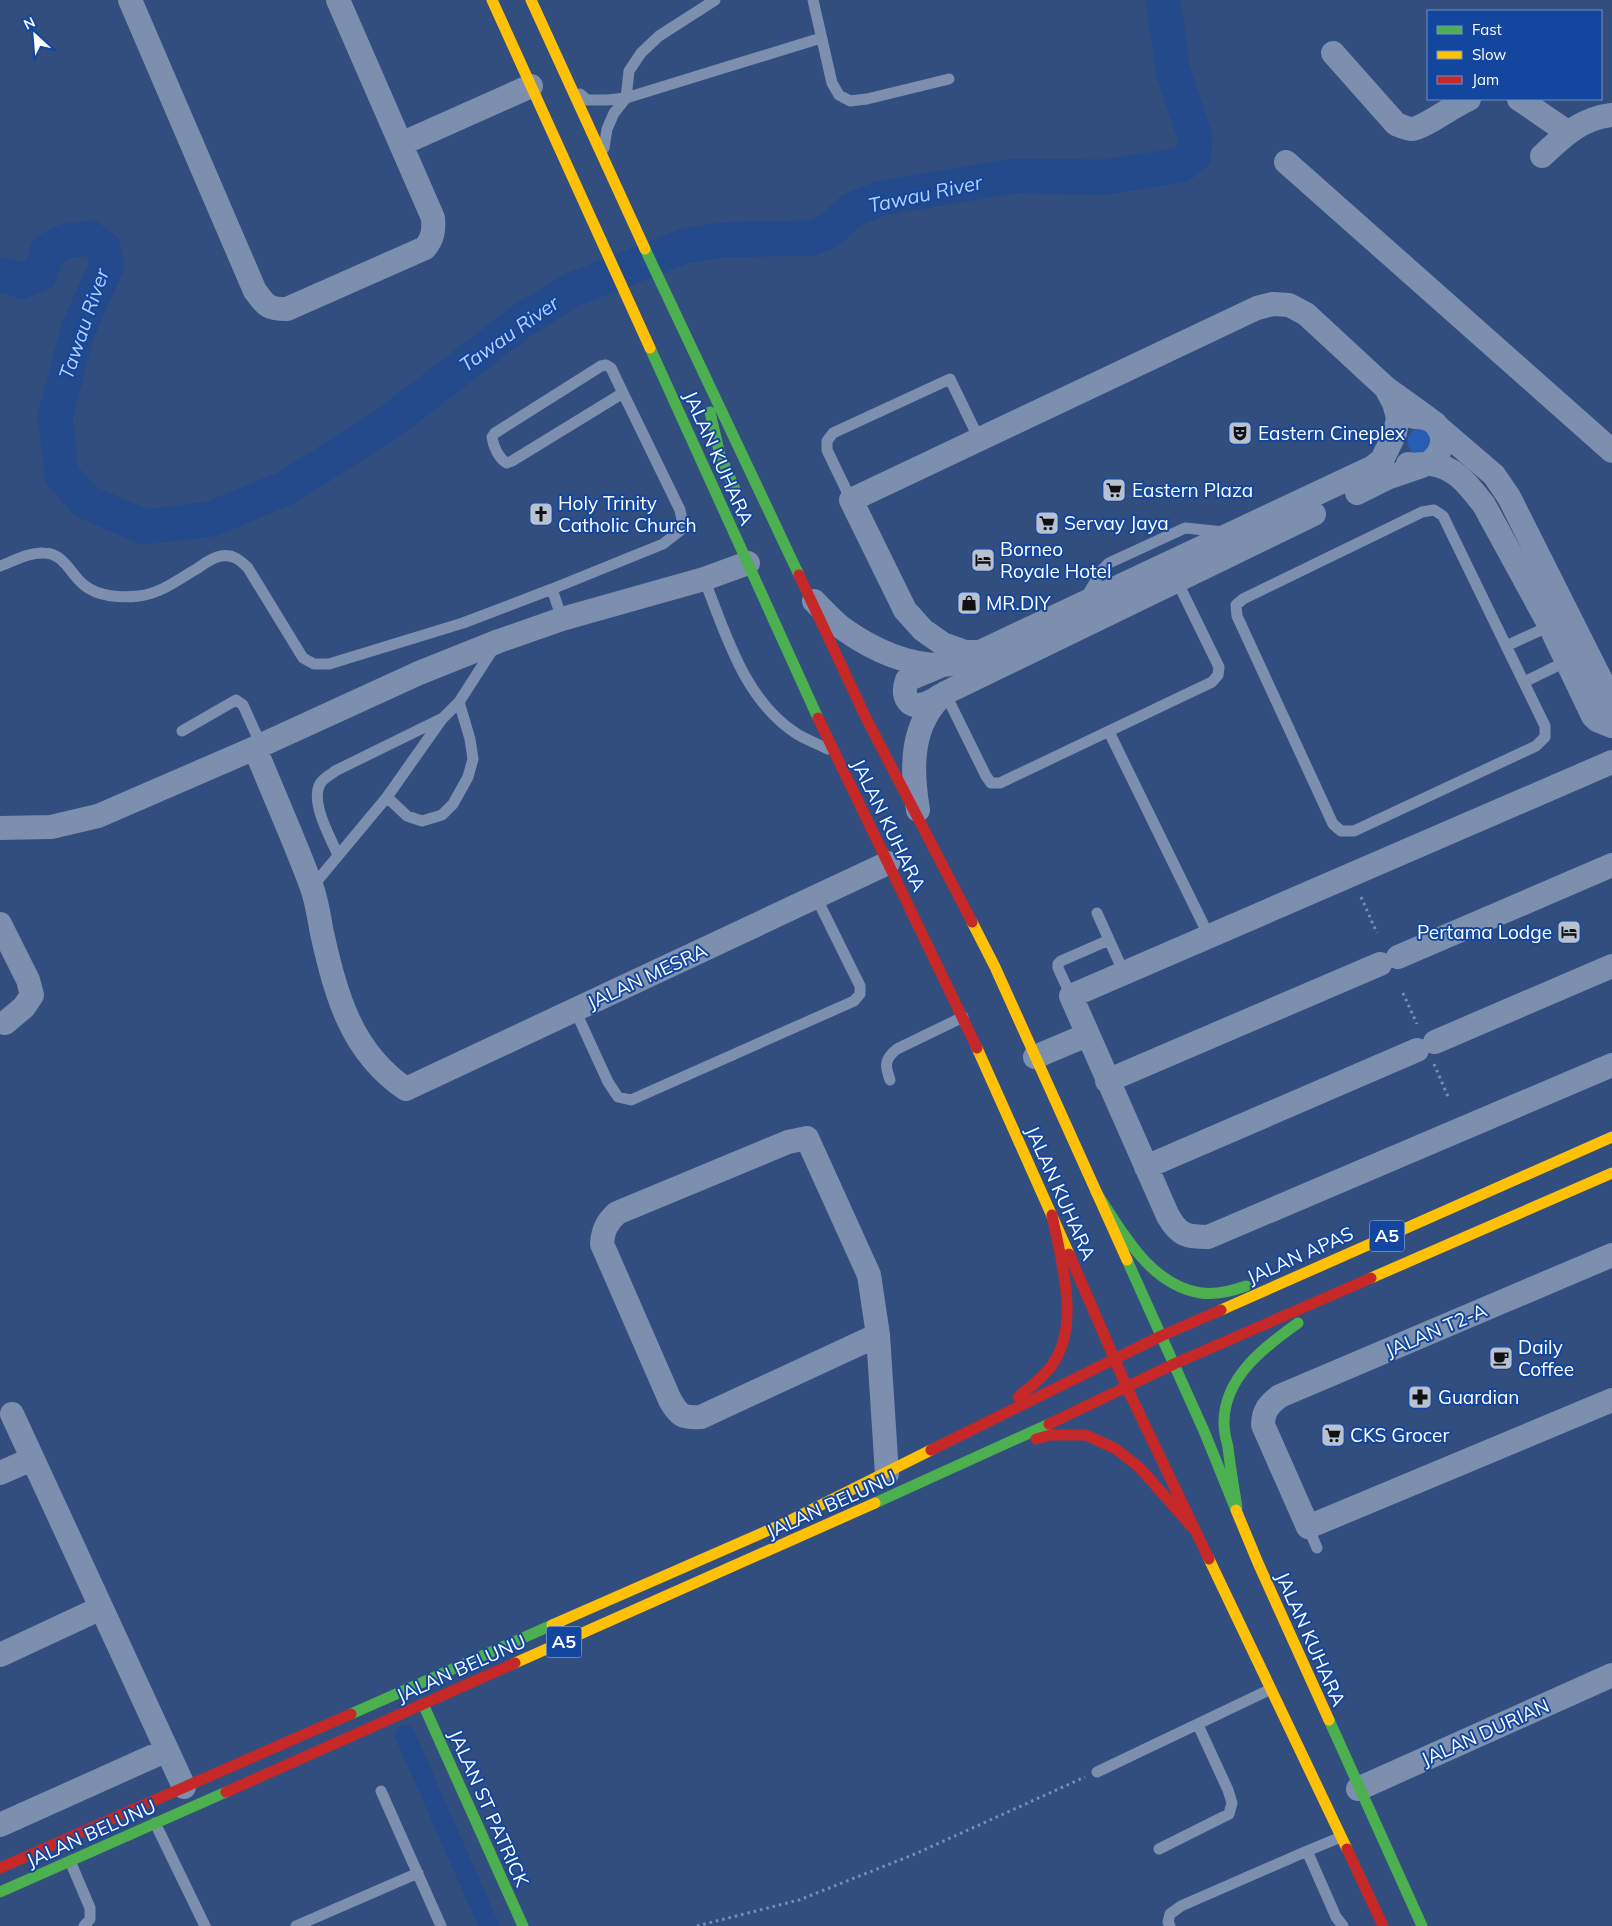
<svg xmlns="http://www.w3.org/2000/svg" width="1612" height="1926" font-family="Mulish,sans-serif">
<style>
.green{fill:#285db4}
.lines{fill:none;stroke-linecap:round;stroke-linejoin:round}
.canal{stroke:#254a8b;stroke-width:20}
.river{stroke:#254a8b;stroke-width:35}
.path{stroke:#7d8faf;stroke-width:3;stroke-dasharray:2.5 4;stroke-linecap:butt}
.lane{stroke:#7d8faf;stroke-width:11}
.street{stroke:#7d8faf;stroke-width:24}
.fast{stroke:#4caf50;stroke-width:11}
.slow{stroke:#ffc107;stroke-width:11}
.jam{stroke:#c62828;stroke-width:11}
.labels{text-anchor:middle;stroke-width:4;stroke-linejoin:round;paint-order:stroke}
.shield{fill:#13469e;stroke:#b8c8e2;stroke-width:1}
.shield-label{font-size:18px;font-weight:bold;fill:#fff}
.poi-label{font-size:19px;fill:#fff;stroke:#13469e;text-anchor:start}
.street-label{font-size:19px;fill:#fff;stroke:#13469e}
.water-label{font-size:20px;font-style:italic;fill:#b7d1fa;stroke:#13469e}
</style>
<rect width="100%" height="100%" fill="#324e7e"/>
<path class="green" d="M1428,425l9,27 -24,2c-13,-16 -1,-27 15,-29z"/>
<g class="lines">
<path class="canal" d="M405,1735l84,191"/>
<path class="river" d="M0,274l22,7 18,-7 8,-24 18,-9 24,-3 13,10 4,17 -29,65 -23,86 7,59 23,26 59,26 67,-8 75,-31 101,-64 136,-104 51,-31 111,-43 36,-6 91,-2 17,-7 23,-21 29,-12 132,-22 94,1 74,-12 13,-10 1,-18 -22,-67 -10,-70"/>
<path class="path" d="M1361,897l16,36
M1403,993l14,31
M1434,1064l15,35
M697,1926l102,-26 116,-46 170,-77"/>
<path class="lane" d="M813,0l19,83 7,12 11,6 17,-2 82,-20
M580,94l7,6h20l19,-2 195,-60
M604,148l3,-19 7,-16 12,-15 3,-27 12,-18 18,-17 56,-36
M606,365l5,3 12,25 -111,68 -5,2c-8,-4 -14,-17 -15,-26l3,-4 106,-67z
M851,500l-24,-50v-9l6,-8 117,-54 29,60
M1434,510l9,6 102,210v11l-9,9 -182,85h-13l-8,-7 -96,-208 -1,-11 7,-6 179,-87z
M0,566c14,-5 29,-14 44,-13 20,0 27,22 40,32 14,12 38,13 55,11 23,-3 40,-17 59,-28 7,-5 15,-11 23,-12 12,-2 19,4 27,12l55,90 11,6h15l134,-41 89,-34 10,30
M704,579c22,55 40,121 93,155 10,6 21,10 31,15
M552,589l111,-45 18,-14 1,-10 -2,-10 -57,-117
M1085,599l17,-29 7,-7 76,-35 39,4
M1506,646l44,-20
M1524,682l45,-22
M945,693l41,83 5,7h9l212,-101 6,-7 1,-8 -42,-86
M182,731l54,-31 7,5 18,40
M1109,732l100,204
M387,797l20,19 15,5 20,-6 11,-11 15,-27 5,-18 -3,-20 -11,-37
M338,855c-8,-18 -28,-53 -18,-71 3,-6 11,-9 15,-13l106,-52
M312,887l75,-90 55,-78 17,-17 36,-56
M1097,913l27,60
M1071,996l-13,-28v-4l3,-3 48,-21
M575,1010l33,72 10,15 13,3 223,-99 6,-7v-8l-44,-89
M890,1080c-5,-14 -6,-21 7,-31l66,-32
M1308,1527l9,21
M1097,1772l172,-82
M381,1791l60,135
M155,1823l50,103
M1341,1837l-34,14 29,66 7,9
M1159,1849l70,-35 3,-11 -4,-13 -30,-65
M70,1861l20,47v11l-6,7
M296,1926l122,-53
M1170,1926l-2,-4 2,-8 11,-8 126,-55"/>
<path class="street" d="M130,0l125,291c11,15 13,18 32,18l138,-61c8,-10 9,-17 8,-30l-95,-218
M1333,53l63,71c5,2 11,5 16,5 12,-1 42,-24 57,-30
M1519,99l48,33
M401,144l130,-58
M1542,156c21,-20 40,-38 70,-41
M1286,162l326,289
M1414,417c29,-2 38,30 15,46
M1438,427l56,48 15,22 103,205
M1408,464c8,2 15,-1 23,0 25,3 38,22 53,41l66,121 43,90 4,4 15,6
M1357,493l30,-15 35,-12
M814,601c9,9 18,19 28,27 28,20 63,37 99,37 12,1 28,-9 39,-13l393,-185 9,-7 13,-27 3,-15 -4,-15 -8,-15
M980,652h-15l-22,-8 -20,-14 -18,-20 -54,-110 406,-192 16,-4 16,1 17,9 80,74 43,31
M938,667l-31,13c-5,13 -1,30 17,24 6,-1 12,-6 18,-9
M255,748c18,45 39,91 56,137 6,15 8,33 11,48 14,62 29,119 84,156l482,-226
M1612,762l-541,234 97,220c11,19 18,21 40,21l404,-172
M918,810c-7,-42 -8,-87 27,-117l369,-179
M0,828l51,-1 47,-11 157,-68 164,-75 80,-32 63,-22 142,-40 44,-16
M0,924l28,56 4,15 -8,12 -19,16
M1398,957l214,-92
M1435,1042l177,-76
M1035,1057l52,-22
M1107,1081l273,-117
M1146,1167l271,-117
M1612,1255l-332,141c-11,8 -17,15 -17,29l45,102 304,-127
M878,1335l-177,82c-18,1 -22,-1 -31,-17l-68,-156c1,-14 5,-22 15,-31l171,-71 19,-4 62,137 9,60 9,139
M12,1414l172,373
M0,1473l32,-14
M0,1655l101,-47
M1358,1789l254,-114
M0,1825l167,-75"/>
<path class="fast" d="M645,249l154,326
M650,348l168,370
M710,412l10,43 15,34
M1096,1192c26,39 53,93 105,101 15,2 31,-2 45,-7
M1127,1260l77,171 32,79
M875,1503l174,-79
M1237,1508c-3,-20 -7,-41 -9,-61 -2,-7 -4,-15 -4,-23 -1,-46 40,-77 74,-101
M423,1704l100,222
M351,1714l201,-89
M1329,1720l93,206
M0,1892l226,-100"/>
<path class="slow" d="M492,0l158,348
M531,0l114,249
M972,922l23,45 132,293
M977,1048l92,206
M1371,1278l241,-105
M1221,1310l391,-173
M1236,1510l22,53 71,157
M1209,1559l138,290
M552,1625l233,-102 146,-73
M515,1663l360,-160"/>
<path class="jam" d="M799,575l67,143 106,204
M818,718l159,330
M1069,1254l58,134 82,171
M1018,1397c12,-10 25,-19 34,-32 29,-40 9,-105 0,-150
M1049,1424l125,-60 197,-86
M1036,1439l15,-4h35l30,14 24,19 52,59
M931,1450l230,-114 60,-26
M226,1792l289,-129
M1347,1849l36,77
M0,1868l351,-154"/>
</g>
<defs>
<g id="theatre-square" transform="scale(1.25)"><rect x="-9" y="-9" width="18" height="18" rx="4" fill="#b7c1d2" stroke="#13469e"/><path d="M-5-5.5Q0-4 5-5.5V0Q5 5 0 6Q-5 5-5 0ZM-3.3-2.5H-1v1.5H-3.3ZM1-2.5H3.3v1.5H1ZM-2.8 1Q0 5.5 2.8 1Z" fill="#111"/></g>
<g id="supermarket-square" transform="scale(1.25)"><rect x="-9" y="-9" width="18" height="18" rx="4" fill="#b7c1d2" stroke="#13469e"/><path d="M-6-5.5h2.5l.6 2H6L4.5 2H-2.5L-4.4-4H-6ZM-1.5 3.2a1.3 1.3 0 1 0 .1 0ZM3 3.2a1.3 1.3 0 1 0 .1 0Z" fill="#111"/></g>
<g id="church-square" transform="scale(1.25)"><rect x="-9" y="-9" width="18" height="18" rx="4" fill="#b7c1d2" stroke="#13469e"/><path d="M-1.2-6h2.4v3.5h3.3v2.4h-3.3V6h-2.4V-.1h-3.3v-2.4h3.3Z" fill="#111"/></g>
<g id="hotel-square" transform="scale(1.25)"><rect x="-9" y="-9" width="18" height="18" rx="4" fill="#b7c1d2" stroke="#13469e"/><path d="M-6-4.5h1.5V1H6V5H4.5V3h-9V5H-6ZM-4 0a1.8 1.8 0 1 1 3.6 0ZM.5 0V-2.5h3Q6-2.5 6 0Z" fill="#111"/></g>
<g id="shop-square" transform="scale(1.25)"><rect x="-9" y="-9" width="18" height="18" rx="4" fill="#b7c1d2" stroke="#13469e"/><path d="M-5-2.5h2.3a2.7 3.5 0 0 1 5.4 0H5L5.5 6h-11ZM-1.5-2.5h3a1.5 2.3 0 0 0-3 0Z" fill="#111"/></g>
<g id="cafe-square" transform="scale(1.25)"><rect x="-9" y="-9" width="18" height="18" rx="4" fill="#b7c1d2" stroke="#13469e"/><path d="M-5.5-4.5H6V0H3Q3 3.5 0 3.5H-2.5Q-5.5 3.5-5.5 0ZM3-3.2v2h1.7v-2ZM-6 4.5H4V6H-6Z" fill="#111"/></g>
<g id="pharmacy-square" transform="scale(1.25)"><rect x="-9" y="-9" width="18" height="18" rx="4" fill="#b7c1d2" stroke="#13469e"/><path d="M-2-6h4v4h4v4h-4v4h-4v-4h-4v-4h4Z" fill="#111"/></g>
</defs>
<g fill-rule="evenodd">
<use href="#theatre-square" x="1240" y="433"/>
<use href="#supermarket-square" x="1114" y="490"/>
<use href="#church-square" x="541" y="514"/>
<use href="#supermarket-square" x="1047" y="523"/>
<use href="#hotel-square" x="983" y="560"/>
<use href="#shop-square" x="969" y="603"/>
<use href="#hotel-square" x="1569" y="932"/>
<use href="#cafe-square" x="1501" y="1358"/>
<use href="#pharmacy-square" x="1420" y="1397"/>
<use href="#supermarket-square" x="1333" y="1435"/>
</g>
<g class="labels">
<g class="shield">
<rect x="1369.5" y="1220.5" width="35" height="31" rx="4"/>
<rect x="546.5" y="1626.5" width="35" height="31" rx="4"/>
</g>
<g class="shield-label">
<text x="1387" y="1242">A5</text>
<text x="564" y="1648">A5</text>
</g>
<g class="poi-label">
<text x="1258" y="440">Eastern Cineplex</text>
<text x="1132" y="497">Eastern Plaza</text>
<text x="558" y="510">Holy Trinity<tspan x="558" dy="22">Catholic Church</tspan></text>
<text x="1064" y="530">Servay Jaya</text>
<text x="1000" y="556">Borneo<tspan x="1000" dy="22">Royale Hotel</tspan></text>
<text x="986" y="610">MR.DIY</text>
<text x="1552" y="939" text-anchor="end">Pertama Lodge</text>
<text x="1518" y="1354">Daily<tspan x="1518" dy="22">Coffee</tspan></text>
<text x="1438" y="1404">Guardian</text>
<text x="1350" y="1442">CKS Grocer</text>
</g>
<g class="street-label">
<text transform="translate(719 458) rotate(66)" y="7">JALAN KUHARA</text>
<text transform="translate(889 825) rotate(64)" y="7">JALAN KUHARA</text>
<text transform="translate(647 976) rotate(-25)" y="7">JALAN MESRA</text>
<text transform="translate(1061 1193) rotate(66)" y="7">JALAN KUHARA</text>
<text transform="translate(1300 1255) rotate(-24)" y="7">JALAN APAS</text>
<text transform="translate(1436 1330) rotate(-23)" y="7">JALAN T2-A</text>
<text transform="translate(831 1504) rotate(-24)" y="7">JALAN BELUNU</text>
<text transform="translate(1311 1639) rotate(66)" y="7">JALAN KUHARA</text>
<text transform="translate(461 1668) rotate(-24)" y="7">JALAN BELUNU</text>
<text transform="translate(1485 1732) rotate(-24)" y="7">JALAN DURIAN</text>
<text transform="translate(489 1808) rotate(66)" y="7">JALAN ST PATRICK</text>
<text transform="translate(91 1833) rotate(-24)" y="7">JALAN BELUNU</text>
</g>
<g class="water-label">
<text transform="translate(925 194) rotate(-12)" y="7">Tawau River</text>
<text transform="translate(84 324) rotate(-71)" y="7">Tawau River</text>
<text transform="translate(509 334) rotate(-35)" y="7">Tawau River</text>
</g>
</g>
<rect x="1427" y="10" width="175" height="90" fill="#13469e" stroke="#7190c5"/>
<rect x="1437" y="26" width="25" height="8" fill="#4caf50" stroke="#7190c5"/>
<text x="1472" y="35" font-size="15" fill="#ffffff">Fast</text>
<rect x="1437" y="51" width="25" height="8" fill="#ffc107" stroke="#7190c5"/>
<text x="1472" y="60" font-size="15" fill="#ffffff">Slow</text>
<rect x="1437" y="76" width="25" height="8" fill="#c62828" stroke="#7190c5"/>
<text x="1472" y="85" font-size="15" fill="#ffffff">Jam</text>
<g transform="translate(35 35) rotate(334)" stroke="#13469e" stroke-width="4" paint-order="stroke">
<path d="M0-4L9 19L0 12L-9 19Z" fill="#ffffff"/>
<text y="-8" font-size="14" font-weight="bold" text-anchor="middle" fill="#ffffff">N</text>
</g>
</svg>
